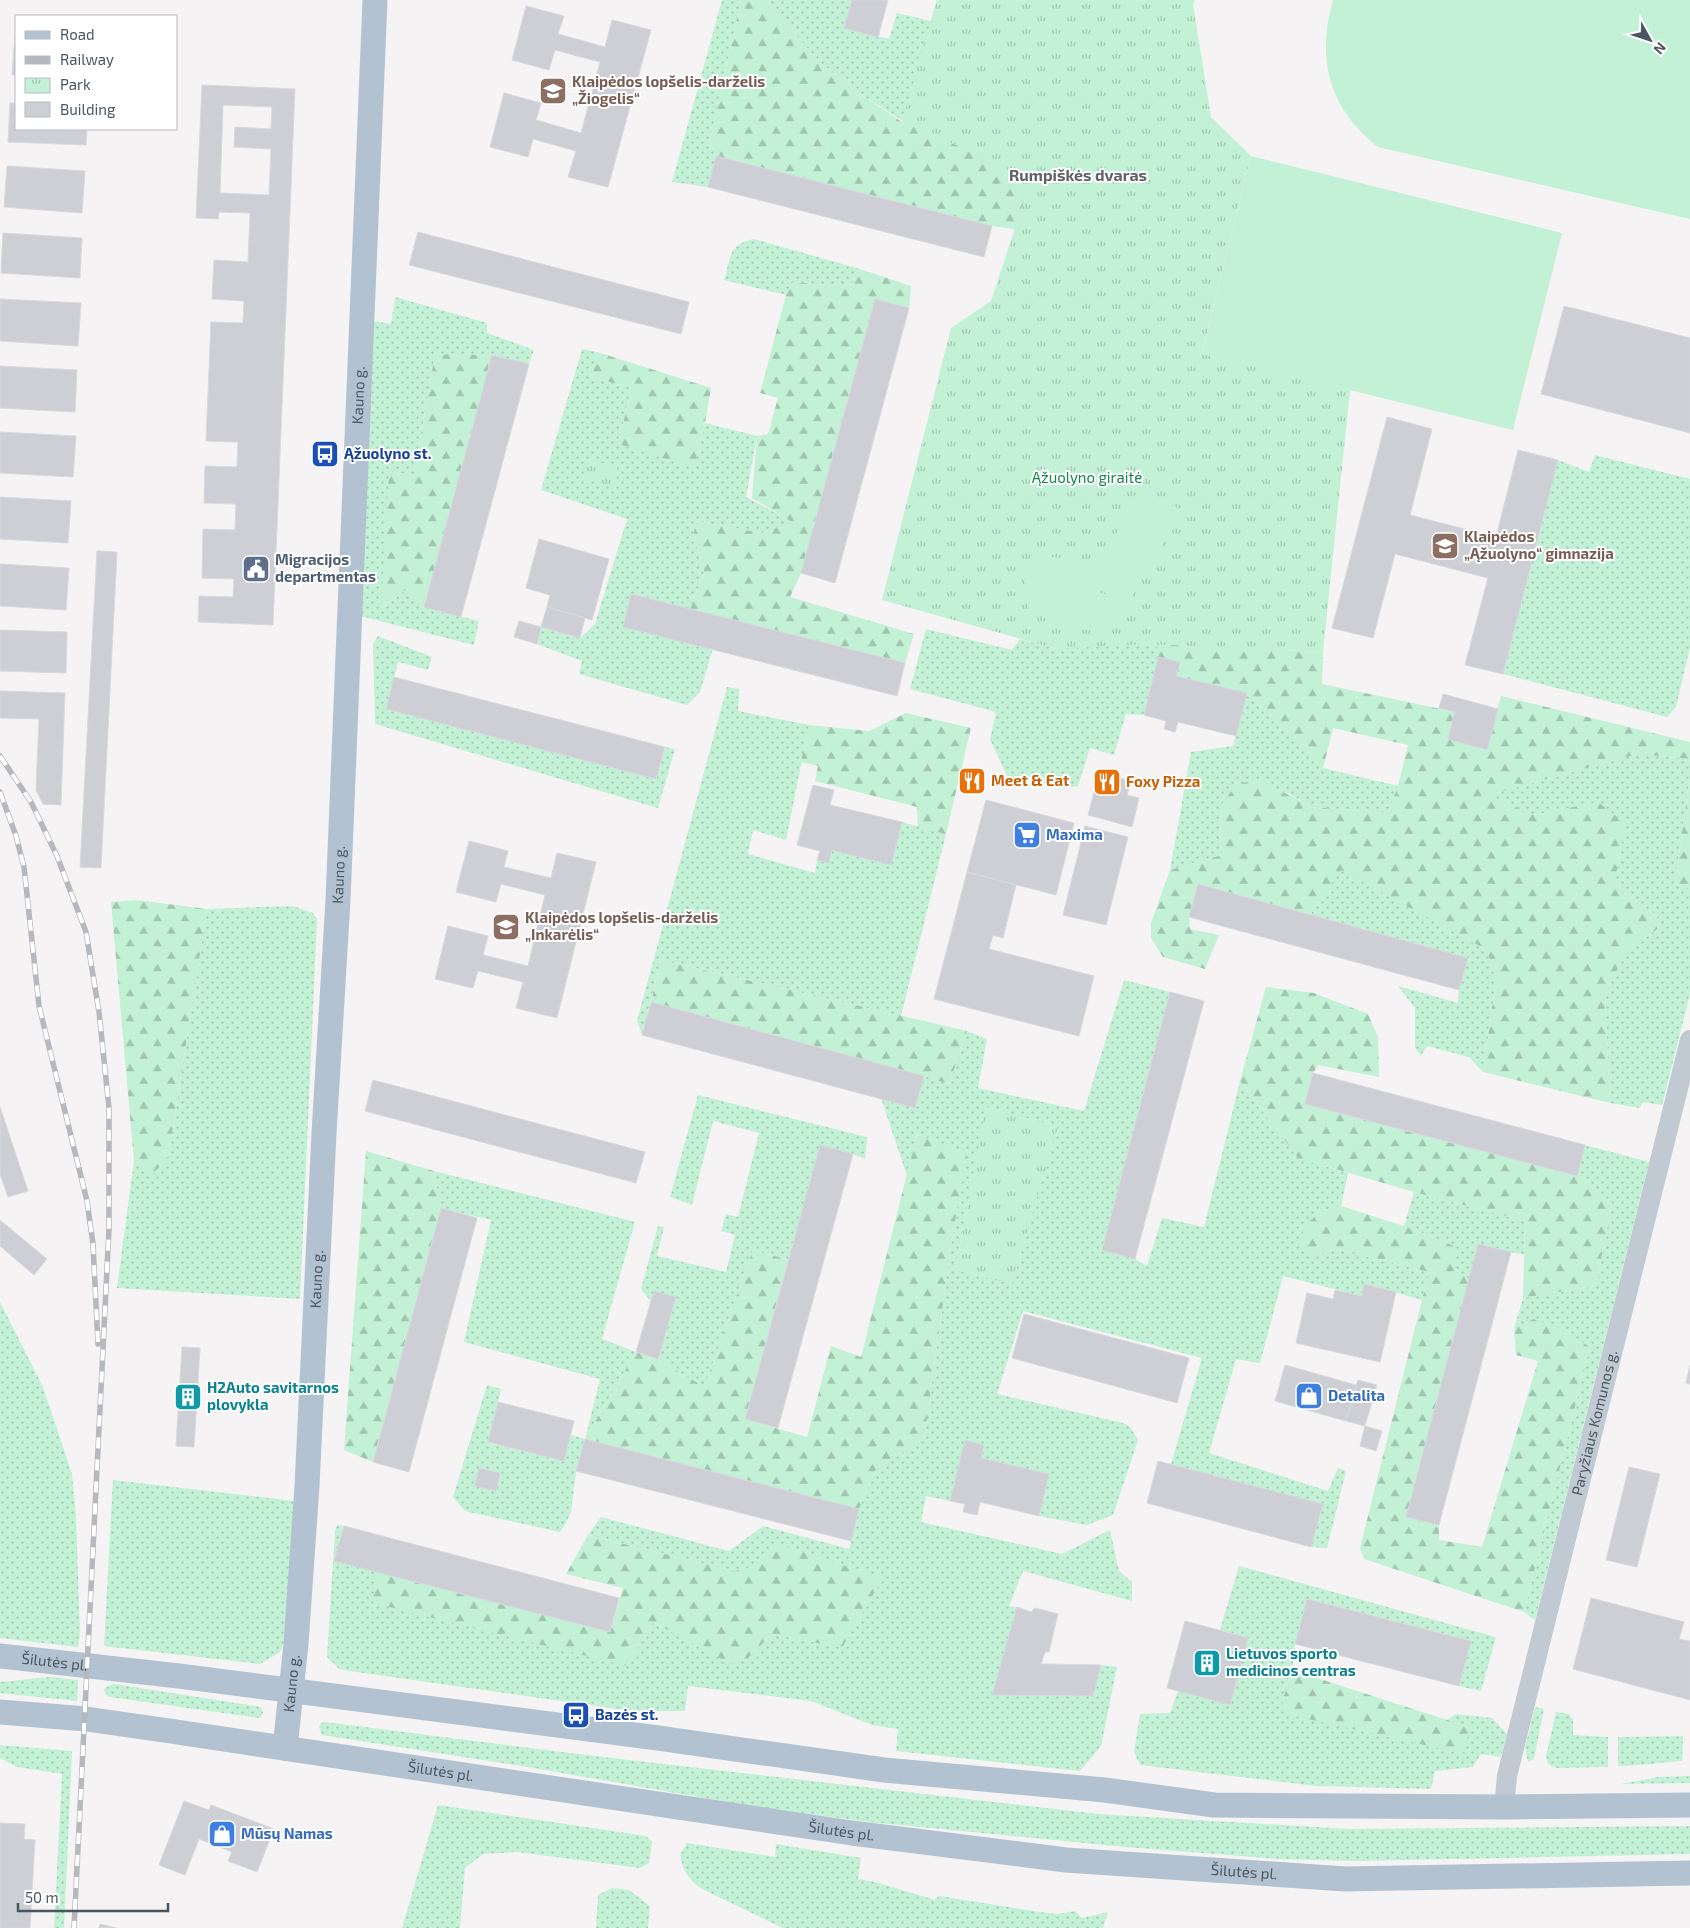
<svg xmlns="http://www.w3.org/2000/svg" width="1690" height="1928" font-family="'Exo 2',sans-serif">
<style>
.grass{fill:url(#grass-dots);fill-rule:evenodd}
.forest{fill:url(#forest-firs)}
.park{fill:url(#park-tufts)}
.pitch{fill:#c3f1d5}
.building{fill:#cdcfd5;stroke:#d7d9de;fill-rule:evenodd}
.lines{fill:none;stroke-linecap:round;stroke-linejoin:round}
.minor{stroke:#c1cad2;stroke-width:20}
.major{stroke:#b3c2d1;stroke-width:25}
.rail-casing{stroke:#b5b8bd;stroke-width:5.5}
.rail{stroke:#fff;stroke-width:4;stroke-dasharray:11;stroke-linecap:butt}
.labels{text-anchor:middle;stroke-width:4;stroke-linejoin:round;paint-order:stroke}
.education-label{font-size:15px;font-weight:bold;fill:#785e54;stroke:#fff;text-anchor:start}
.street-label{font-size:15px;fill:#4a5661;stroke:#fff}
.transit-label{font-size:15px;font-weight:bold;fill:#164399;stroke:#fff;text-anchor:start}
.park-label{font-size:15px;fill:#17864f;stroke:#fff}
.service-label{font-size:15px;font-weight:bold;fill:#4e5e75;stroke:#fff;text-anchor:start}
.food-label{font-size:15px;font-weight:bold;fill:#c56008;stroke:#fff;text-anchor:start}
.shop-label{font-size:15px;font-weight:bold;fill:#366cbe;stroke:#fff;text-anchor:start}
.culture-label{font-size:15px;font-weight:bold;fill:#0d838f;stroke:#fff;text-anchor:start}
.neighbourhood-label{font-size:16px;font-weight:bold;fill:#5f6368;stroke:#fff}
</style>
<defs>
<pattern id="grass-dots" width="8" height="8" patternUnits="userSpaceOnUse" patternTransform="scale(1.25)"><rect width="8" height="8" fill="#c3f1d5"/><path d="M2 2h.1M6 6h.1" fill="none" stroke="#a0c6b0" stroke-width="1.8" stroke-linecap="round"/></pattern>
<pattern id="forest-firs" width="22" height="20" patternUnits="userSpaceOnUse" patternTransform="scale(1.25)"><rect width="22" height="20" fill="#c3f1d5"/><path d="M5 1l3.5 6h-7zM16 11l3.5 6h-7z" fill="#a0c6b0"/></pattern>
<pattern id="park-tufts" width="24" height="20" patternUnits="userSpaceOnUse" patternTransform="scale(1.25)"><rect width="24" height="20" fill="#c3f1d5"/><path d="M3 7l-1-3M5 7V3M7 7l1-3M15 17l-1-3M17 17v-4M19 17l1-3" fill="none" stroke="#a0c6b0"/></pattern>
</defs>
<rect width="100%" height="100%" fill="#f5f3f3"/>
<path class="grass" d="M722,0h19l-31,140 6,16 -8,31 -36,-5z
M764,0h88l-7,28 44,11 8,-26 34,8 6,-21h97l168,354 148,36 -98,259 -94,8 -14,58 -18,-1 -12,41 -24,-7 -12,38 -11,2 -60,-12 -17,-37 6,-27 -86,-23 16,-60 86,21 8,-11 37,10 -46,-408 14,-43 -168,-106 -36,-29z
M754,239l106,30 -10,18 -57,-5 -7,13 -62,-15c7,-22 4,-36 30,-41z
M395,297l92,26v10l47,17 -5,14 -37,-9 -57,-1 -21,121 -24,-3 -8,136 25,-19 17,18 55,14 -5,24 -114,-29 14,-295 17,3z
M582,349l15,3 -6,25 41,11 -14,56 76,23 11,-44 52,13 -11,61 47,25 -31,11 -67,-12 -1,13 10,38 -14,37 -59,-15 -8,33 90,22 -13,43 -13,13 -108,-31 3,-13 -45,-17 4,-17 39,11 15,-14 32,-105 -86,-29z
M1595,455l95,24v168l-14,60 -9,10 -164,-43 55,-214 31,12z
M378,636l54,21 -4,13 -30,-8 -12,47 270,70 9,-32 10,2 -17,59 -283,-84 -2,-80z
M727,687l12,2 -1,22 71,14 -23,115 -33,-10 -5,24 67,19 2,-13 12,3 3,-13 70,-28 44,12 -45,182 -240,-56 -19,75 -5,-14z
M1247,693l49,46 27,29 75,18 -10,27 -76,-6 -26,-15 -65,13 1,50 -52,15 21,-118 42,-6z
M1638,754l52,5v16l-15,109 14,4 1,-2v108l-28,111 -20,-3 -2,6 -30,-5 -5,-109 18,-36 16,-16 20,-14 -2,-12 -36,-26 -7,-13 6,-20 -22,-54 -64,12 -46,-20z
M1341,869l146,81 9,30 -13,92 -14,-15 -42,-11 -6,10 -6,-8v-40l-17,-22 60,17 1,-13 9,-32 -158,-43z
M293,906l20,7 4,6 -17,380 -183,-11 17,-127 18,12 16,-14 39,-250z
M1124,980l46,12 -68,258 33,9 12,7 15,-48 42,9 36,-146 58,77 50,15 -7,33 -17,4 -11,46 23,-7 93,23 -7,28 -57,-16 -3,12 -79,-20 -23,87 -24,-4 -27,94 119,38 10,-23 8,3 -19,77 -16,-1 11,-43 -151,-40 31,-106 -179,-47 -26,83 126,29 8,5 7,12 -25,75 -26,10 -48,-9 10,-42 -68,-16 3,-13 -19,-4 -15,60 -24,-5 -5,26 141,32 48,-24 9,41 13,11v19l-109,-30 -14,35 8,1 -25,88 101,1 8,-31 16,2 -16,79 -21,25 -184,-20 2,-22 -26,-4 -61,-24 -123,-15 -3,25h-53l-282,-40 -11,-2 -12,-12 8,-126 2,-6 7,1 -9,35 41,10 251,95 26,-44 78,41 17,-5 24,-24 70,13 41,-69 -131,-11 -18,4 -146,-36 13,-18 128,34 34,-25 86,23 10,-40 17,-40 48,-30 28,-200 14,-85 -49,-20 -10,42 -26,-78 34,10 9,-32 25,8 18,-53 20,8 -9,49 106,23zM987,1107l25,176v1l-57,-15z
M698,1095l169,42 -2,22 -12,-5 -33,-8 -32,114 -35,-10 -49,138 -46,-29 18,-61 -22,-7 -3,11 -10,-13 17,-63 6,1 -7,29 69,16 9,-37 -14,-4 5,-17 12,3 21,-84 -46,-12 -21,84 -22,-8z
M1585,1145l64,17 -114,458 -11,-8 66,-265 -57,-28 -19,10 9,-31 73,-12 16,-83 -35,-27z
M434,1171l201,51 -33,117 34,13 -51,87 -9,32 -5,41 -6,13 -5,7 -95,-21 -12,-14 34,-112 14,4 -13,54 76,18 7,-26 14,4 15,-60 -136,-37 27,-122 -50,-12z
M1414,1192l111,29 -1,34 -46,-11 -9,35 -15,-10v-23l-50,-20z
M0,1302l43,85 29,87 4,42 4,117 -2,14 -78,-9z
M113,1480l181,21 -7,133 -7,18 -20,12 -156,-18z
M1239,1566l257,71 -15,54 -22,-5 12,-45 -163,-42 -13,45 -3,26 -10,32 182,52 5,-27 -22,-7 8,-6 37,4 15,16 -6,23 -20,-3 -8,13 -38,4 -4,18 -114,-3 -177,-21 -6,-13 6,-38 30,-1 8,-22 52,14 18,-67 -28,-8z
M50,1677l28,3 -1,21 -77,-8v-11z
M114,1684l147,23 2,6 -3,5 -151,-21 -4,-3 -1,-5 6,-4z
M1535,1707l9,2 -10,50 -6,3 -3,-14z
M1556,1712l13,2 4,6v15l35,2v30l-51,1 -9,-4 -2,-8z
M325,1722l269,34 504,58 250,15 342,-3v28l-334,7 -79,-2 -151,-12 -257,-25 -125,-17 -216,-38 -206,-32 -3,-8 2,-4z
M1683,1736l-1,25c-21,1 -42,5 -64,5v-29z
M0,1745l72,6 -8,177h-10l8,-154 -45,-7 -17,-9z
M1690,1776v7l-69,1 38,-7z
M438,1805l208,31 6,6 -3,21 -9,5 -123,-16 -34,2 -18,14 -5,60h-58z
M687,1843l88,14 1,-13 85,14 -3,21 17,3 60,18 4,-4 101,16 18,2 17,-3 7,7 26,-6 -5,16h-320l-81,-39c-13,-9 -19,-18 -22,-34z
M612,1888l17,2 21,16 -2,22h-52l2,-33z"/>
<path class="forest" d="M741,0h23l57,63 36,29 45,30 64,27 59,49 -10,31 -23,-3 -276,-70 -6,-16z
M860,269l51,17 -2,22 -34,-9 -74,274 -11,24 124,37 -9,29 -215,-54 14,-37 -10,-38 1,-13 67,12 30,-11 -40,-24 5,-62 11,-2 10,-36 -18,-5 26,-98 7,-13 57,5z
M597,352l114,36 -6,35 -11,45 -76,-24 14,-56 -41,-11z
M435,354l57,1 -68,252 -17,-18 -26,19 8,-136 25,3z
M1157,644l166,8 -1,32 133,28 -7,27 38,10 15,-53 189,46v17l-52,-5 -149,41 45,20 64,-13 27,21 -5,34 -5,20 6,13 36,26 2,12 -20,14 -16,16 -18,36 5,109 -127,-31 13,-92 -9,-30 -146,-80 -31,45 -112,-31 -9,33 1,12 29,6 -14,34 -42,-12 -12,-19v-15l19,-53 52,-15 -1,-50 15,-20 22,-6 54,28 76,6 10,-27 10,-41 -75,-17 -10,40 -27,-29 -49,-46 -71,-17 4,-14 -22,-5z
M906,713l65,15 -25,106 -28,-7 -1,-20 -102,-26 3,-15 -17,-4 8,-37 60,6z
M1690,775v111l-1,2 -14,-4z
M136,900l71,9 -39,250 -16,15 -18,-13 -23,-259z
M661,960l306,71 -18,53 -25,-8 -273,-74z
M1266,987l48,6 54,21 10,23 1,40 -61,-12 -5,8 -8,31 272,72 35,27 -16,83 -73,12 2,-77 -111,-29 -116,-34 -58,-77z
M917,1134l50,19 -15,86 -28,201 -48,29 -17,40 -274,-70 51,-87 22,7 46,28 49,-137 35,10 -43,159 62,18 24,-91 30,11z
M366,1151l68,20 7,37 -68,254 -29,-12z
M1341,1206l63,20 50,20v23l15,10 -62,238 32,8v15l43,7 56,-186 -22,-6 -2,-26 19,-10 27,9 30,19 -66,265 -160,-53 -4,-11 69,-276 -93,-23 -23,7 -14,-11 5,-20 20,-15z
M588,1535l146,36 18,-4 23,-24 108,35 -41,70 -70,-14 -24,24 -17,6 -78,-42 -26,44 -254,-63 3,-32 234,61 13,-44 -57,-14z
M1292,1670l177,57 -4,27 -175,-39 -8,-13z"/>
<path class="park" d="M937,0h258l-2,4 18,113 40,39 -49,197 148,37 -27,262 -176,-8 -90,5 -175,-49 69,-272 40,-27 34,-103 -59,-49 -64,-27z
M589,460l30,7 -5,20 -30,-8z
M986,1107l72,19 -46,158 -57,-14z"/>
<path class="pitch" d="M1333,0h357v219l-312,-72c-49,-38 -62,-89 -45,-147z
M1251,156l311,77 -49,197 -311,-76z
M1143,488l39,23 -51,87 -39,-23z
M1038,556l26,2 21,15 16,20 20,5 7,26 -32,7 -38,-5 -29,-17 -4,-28z"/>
<path class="building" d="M852,0h36l-10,37 -34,-9z
M526,6l38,10 -6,18 47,13 7,-27 39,10 -43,157 -40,-10 8,-26 -43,-12 -5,18 -38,-10 14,-54 37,10 -5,17 45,13 19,-71 -45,-12 -6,20 -37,-10z
M15,34h1v41h-4z
M202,85l93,4 -22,536 -75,-3 1,-26 34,1 1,-18 -32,-1 1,-49 32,1 1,-26 -32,-1 1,-37 32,1 1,-25 -32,-1 5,-119 32,1 1,-22 -32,-2 2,-39 34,2 2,-49 -31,-1 -1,7 -22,-1zM223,105l49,2 -1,22 -36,-2 -1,20 37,2 -2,46 -49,-2z
M10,103h6v26h71l-1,16 -78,-3z
M716,156l276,70 -8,31 -276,-70z
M7,166l78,5 -3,42 -78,-6z
M418,232l271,70 -8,32 -272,-69z
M3,233l79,5 -2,40 -79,-5z
M0,299l81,4 -3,43 -78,-5z
M875,299l34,9 -74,275 -34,-10z
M1564,306l126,32v95l-149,-39z
M492,355l37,9 -68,253 -37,-10z
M0,366l77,4 -2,42 -75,-4z
M1387,417l45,12 -22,86 86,22 22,-87 40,10 -55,214 -38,-9 23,-87 -93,-24 -22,84 -41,-10z
M0,432l76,4 -3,41 -73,-4z
M0,497l71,4 -3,42 -68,-4z
M539,539l70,20 -17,61 -45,-13 3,-12 -24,-7z
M97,551l20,1 -16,316 -21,-1z
M0,564l69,4 -3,42 -66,-4z
M631,594l274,69 -8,33 -274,-69z
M547,607l38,11 -5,20 -39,-11z
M519,621l22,6 -4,17 -23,-7z
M0,630l67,2 -1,41 -66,-2z
M1158,657l22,5 -4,14 71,17 -11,43 -58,-14 -3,10 -11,-3 2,-8 -22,-6z
M394,677l271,70 -9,32 -270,-70z
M0,691l65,2 -4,112 -18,-1 -7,-14 3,-71 -39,-1z
M1443,694l55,15 -11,41 -39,-11 7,-27 -16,-4z
M1099,773l32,8 -4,14 12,3 -7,29 -44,-12z
M813,785l21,5 -4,15 72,17 -11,43 -59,-15 -3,13 -12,-3 3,-9 -23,-6z
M986,800l88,23 -18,72 -89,-23z
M1085,826l43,11 -22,88 -43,-10z
M469,841l39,10 -4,16 47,11 6,-25 39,9 -39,156 -41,-10 7,-26 -45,-11 -5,17 -38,-9 13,-53 40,10 -5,19 45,11 17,-71 -44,-11 -5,18 -40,-10z
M967,872l49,13 -13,53 -10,-3 -4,14 105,27 -15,60 -145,-37z
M1198,884l270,74 -9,32 -270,-73z
M1170,992l34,9 -69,258 -33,-9z
M651,1002l273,74 -9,32 -273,-73z
M1313,1073l272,72 -8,31 -272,-72z
M373,1080l272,72 -9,31 -271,-72z
M0,1107l28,84 -20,6 -8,-23z
M820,1145l33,9 -75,274 -33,-9z
M441,1208l36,10 -68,254 -36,-10z
M0,1220l47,39 -13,16 -34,-29z
M1478,1244l33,8 -72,273 -33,-8z
M1364,1284l32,8 -16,70 -84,-19 11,-50 26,6 2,-9 27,6z
M654,1291l22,6 -18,62 -22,-7z
M1024,1314l165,44 -12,45 -165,-45z
M182,1347l18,1 -6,99 -18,-1z
M1285,1365l71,20 -10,36 -71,-20z
M1690,1365v19l-4,-1z
M1358,1380l19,5 -12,41 -19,-5z
M498,1402l76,19 -10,40 -76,-19z
M1365,1426l17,5 -6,20 -16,-5z
M585,1439l274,70 -8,32 -275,-70z
M965,1440l19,5 -3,13 68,16 -10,42 -59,-14 -3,13 -14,-3 2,-8 -15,-3z
M1158,1461l165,43 -12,43 -164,-44z
M1629,1467l31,7 -23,93 -31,-7z
M479,1468l21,5 -4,18 -21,-5z
M344,1526l275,72 -9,34 -276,-71z
M1591,1598l93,24 -5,17 11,2v59l-117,-31z
M1307,1599l164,42 -12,45 -164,-42z
M1017,1607l14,5 4,-4 23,6 -9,38h-4l-4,12 60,1 -8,31 -101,-1z
M1185,1621l63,17 -18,67 -63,-17z
M184,1801l25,9 2,-5 63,24 -17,43 -29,-11 4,-9 -33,-13 -14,36 -26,-10z
M0,1823l25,1 -1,15 11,1 -5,88h-30z
M100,1924l16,4h-17z"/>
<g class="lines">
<path class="minor" id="s1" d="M1504,1807l3,-31 183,-736"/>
<g class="major">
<path id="s2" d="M0,1656l179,20 479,62 226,32 221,20 109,15 290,2 186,-2"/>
<path id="s3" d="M0,1712l86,7 84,12 682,102 214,27 279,19 345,-6"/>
<path id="s4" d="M285,1748l11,-104 11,-158 17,-353 14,-233 37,-900"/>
</g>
<g class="rail-casing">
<path id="rail" d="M0,756l31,46 26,54 29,76 13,80 10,96v121l-35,699
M0,792l16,44 8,31 15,139 48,195 6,43 5,100"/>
</g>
<use href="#rail" class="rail"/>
</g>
<defs>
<g id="school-square" transform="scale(1.4375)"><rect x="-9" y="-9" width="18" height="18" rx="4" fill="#8d6e63" stroke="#fff"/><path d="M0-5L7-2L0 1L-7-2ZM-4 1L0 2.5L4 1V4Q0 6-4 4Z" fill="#fff"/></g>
<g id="bus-square" transform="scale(1.4375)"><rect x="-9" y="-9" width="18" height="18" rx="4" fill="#1a4fb4" stroke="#fff"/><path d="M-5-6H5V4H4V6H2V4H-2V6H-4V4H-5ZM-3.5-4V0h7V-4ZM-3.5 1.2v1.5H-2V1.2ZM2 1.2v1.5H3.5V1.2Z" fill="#fff"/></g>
<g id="civic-square" transform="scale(1.4375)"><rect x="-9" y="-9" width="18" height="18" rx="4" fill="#5c6f8a" stroke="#fff"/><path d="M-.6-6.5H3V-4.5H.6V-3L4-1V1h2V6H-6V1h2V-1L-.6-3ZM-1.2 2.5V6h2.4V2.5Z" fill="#fff"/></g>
<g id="restaurant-square" transform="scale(1.4375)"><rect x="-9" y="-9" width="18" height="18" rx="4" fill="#e8710a" stroke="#fff"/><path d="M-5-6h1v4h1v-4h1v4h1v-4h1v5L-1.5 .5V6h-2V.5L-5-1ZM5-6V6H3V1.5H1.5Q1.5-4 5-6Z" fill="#fff"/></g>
<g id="supermarket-square" transform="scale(1.4375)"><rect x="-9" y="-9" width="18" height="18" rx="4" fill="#3f7fe0" stroke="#fff"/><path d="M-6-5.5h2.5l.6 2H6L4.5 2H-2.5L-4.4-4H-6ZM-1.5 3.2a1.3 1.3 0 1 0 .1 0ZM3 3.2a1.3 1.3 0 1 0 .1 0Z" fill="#fff"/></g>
<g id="shop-square" transform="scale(1.4375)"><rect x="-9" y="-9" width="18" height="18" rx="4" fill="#3f7fe0" stroke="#fff"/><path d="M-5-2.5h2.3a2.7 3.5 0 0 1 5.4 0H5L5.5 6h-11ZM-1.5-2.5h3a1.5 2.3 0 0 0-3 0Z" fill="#fff"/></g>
<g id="building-square" transform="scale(1.4375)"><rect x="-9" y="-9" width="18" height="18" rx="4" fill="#0f9aa8" stroke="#fff"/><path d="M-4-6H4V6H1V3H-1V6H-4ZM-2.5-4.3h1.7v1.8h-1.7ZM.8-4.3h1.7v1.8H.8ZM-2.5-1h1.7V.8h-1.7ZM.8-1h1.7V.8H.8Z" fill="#fff"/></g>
</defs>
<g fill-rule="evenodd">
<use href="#school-square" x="553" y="91"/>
<use href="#bus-square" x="325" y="454"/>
<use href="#school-square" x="1445" y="546"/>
<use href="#civic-square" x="256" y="569"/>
<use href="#restaurant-square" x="972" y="781"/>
<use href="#restaurant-square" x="1107" y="782"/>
<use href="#supermarket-square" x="1027" y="835"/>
<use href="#school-square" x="506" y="927"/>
<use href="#shop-square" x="1309" y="1396"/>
<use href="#building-square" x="188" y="1397"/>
<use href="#building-square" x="1207" y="1663"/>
<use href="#bus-square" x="576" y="1715"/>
<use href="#shop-square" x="222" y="1834"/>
</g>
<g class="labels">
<g class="education-label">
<text x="572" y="87">Klaipėdos lopšelis-darželis<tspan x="572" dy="17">„Žiogelis“</tspan></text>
<text x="1464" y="542">Klaipėdos<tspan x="1464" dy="17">„Ąžuolyno“ gimnazija</tspan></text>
<text x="525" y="923">Klaipėdos lopšelis-darželis<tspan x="525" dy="17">„Inkarėlis“</tspan></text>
</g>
<g class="street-label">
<text dy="5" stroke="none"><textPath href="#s4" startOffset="1355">Kauno g.</textPath></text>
<text dy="5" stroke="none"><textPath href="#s4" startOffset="875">Kauno g.</textPath></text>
<text dy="5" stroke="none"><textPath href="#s4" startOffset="470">Kauno g.</textPath></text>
<text dy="5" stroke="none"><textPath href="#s1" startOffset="395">Paryžiaus Komunos g.</textPath></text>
<text dy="5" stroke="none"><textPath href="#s2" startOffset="55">Šilutės pl.</textPath></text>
<text dy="5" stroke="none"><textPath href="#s4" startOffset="65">Kauno g.</textPath></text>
<text dy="5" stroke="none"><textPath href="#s3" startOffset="445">Šilutės pl.</textPath></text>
<text dy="5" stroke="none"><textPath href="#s3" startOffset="850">Šilutės pl.</textPath></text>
<text dy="5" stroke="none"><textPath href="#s3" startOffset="1255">Šilutės pl.</textPath></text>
</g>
<g class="transit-label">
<text x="344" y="459">Ąžuolyno st.</text>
<text x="595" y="1720">Bazės st.</text>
</g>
<g class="park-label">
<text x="1087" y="483">Ąžuolyno giraitė</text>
</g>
<g class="service-label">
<text x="275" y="565">Migracijos<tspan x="275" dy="17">departmentas</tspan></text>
</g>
<g class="food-label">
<text x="991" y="786">Meet &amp; Eat</text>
<text x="1126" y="787">Foxy Pizza</text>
</g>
<g class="shop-label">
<text x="1046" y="840">Maxima</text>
<text x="1328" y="1401">Detalita</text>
<text x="241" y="1839">Mūsų Namas</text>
</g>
<g class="culture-label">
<text x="207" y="1393">H2Auto savitarnos<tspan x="207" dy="17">plovykla</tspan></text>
<text x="1226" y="1659">Lietuvos sporto<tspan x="1226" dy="17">medicinos centras</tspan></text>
</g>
<g class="neighbourhood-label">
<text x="1078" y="181">Rumpiškės dvaras</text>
</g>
</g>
<rect x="15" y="15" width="162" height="115" fill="#ffffff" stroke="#b7bbc0"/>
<rect x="25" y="31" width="25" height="8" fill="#b3c2d1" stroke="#b7bbc0"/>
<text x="60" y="40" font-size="15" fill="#4a5661">Road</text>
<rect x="25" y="56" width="25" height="8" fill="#b5b8bd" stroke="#b7bbc0"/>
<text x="60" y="65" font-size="15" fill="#4a5661">Railway</text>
<rect x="25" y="78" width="25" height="15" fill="url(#park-tufts)" stroke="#b7bbc0"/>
<text x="60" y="90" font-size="15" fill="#4a5661">Park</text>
<rect x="25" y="102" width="25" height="15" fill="#cdcfd5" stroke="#b7bbc0"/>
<text x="60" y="115" font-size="15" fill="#4a5661">Building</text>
<g transform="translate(1650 40) rotate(130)" stroke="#ffffff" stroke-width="4" paint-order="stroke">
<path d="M0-4L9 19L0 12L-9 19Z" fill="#4a5661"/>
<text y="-8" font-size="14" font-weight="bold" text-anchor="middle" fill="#4a5661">N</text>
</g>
<path d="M18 1903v8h150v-8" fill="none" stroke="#4a5661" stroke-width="2.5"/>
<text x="25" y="1903" font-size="15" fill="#4a5661" stroke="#ffffff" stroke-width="4" paint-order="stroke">50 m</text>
</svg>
